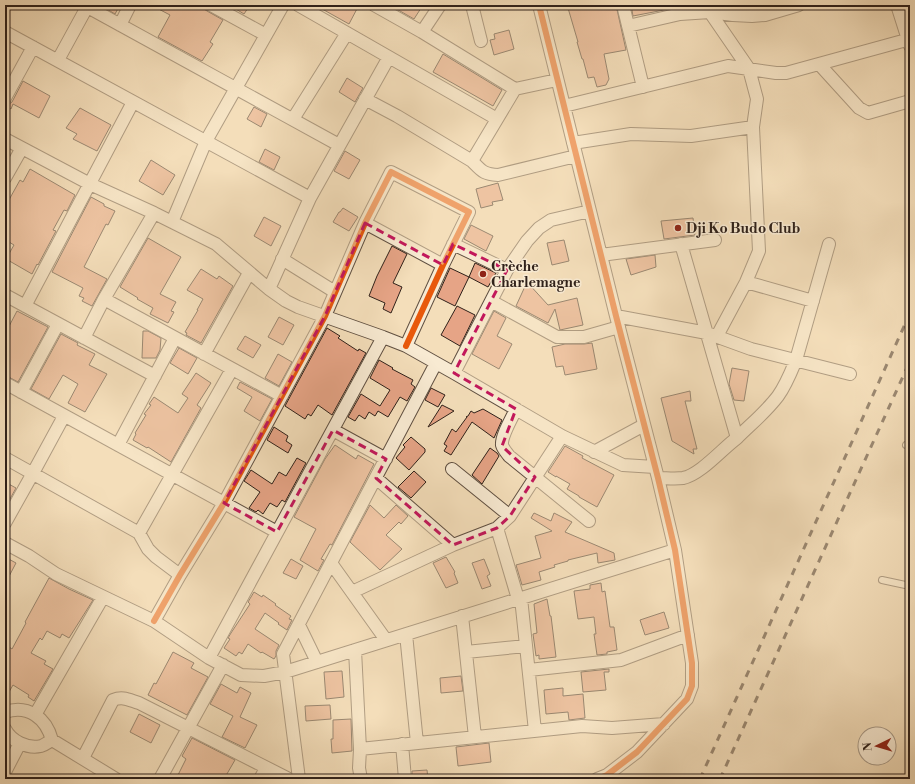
<svg xmlns="http://www.w3.org/2000/svg" width="915" height="784" font-family="'Libre Bodoni',serif">
<style>
.building{fill:#e6a486;stroke:#2f211a}
.lines{fill:none;stroke-linecap:round;stroke-linejoin:round}
.lane-casing{stroke:#605042;stroke-width:8}
.street-casing{stroke:#605042;stroke-width:14}
.lane{stroke:#f8ead2;stroke-width:6}
.street{stroke:#f8ead2;stroke-width:12}
.rail{stroke:#2f211a;stroke-width:3;stroke-dasharray:7 7;stroke-linecap:butt}
.cycleway-casing{stroke:#f8ead2;stroke-width:8}
.cycleway{stroke:#e8590c;stroke-width:6}
.marked{fill:none;stroke:#c2185b;stroke-width:3;stroke-dasharray:8 5;stroke-linejoin:round}
.poi-dot{fill:#8f2418;stroke:#f8ead2;stroke-width:1.5}
.labels{text-anchor:middle;stroke-width:3;stroke-linejoin:round;paint-order:stroke}
.poi-label{font-size:14px;font-weight:bold;fill:#2f211a;stroke:#f8ead2;text-anchor:start}
</style>
<rect width="100%" height="100%" fill="#f4deba"/>
<filter id="stains"><feTurbulence type="fractalNoise" baseFrequency=".005" numOctaves="4"/><feColorMatrix values="0 0 0 0 .2 0 0 0 0 .09 0 0 0 0 .02 0 0 0 .5 -.17"/></filter>
<radialGradient id="worn" r=".72"><stop offset=".6" stop-color="#630" stop-opacity="0"/><stop offset="1" stop-color="#630" stop-opacity=".3"/></radialGradient>
<path class="building" d="M100,5h20l-5,9z
M151,5h53v4l3,2 16,9 -13,22 3,2 -11,17 -44,-24 12,-22z
M227,5h23l-6,9 -13,-8 -1,1z
M315,5h44l-10,19z
M395,5h28l-9,14 -21,-12z
M575,5h41l10,45 -22,4 5,25 -3,6 -9,2 -3,-10 -6,1 -5,-19h-1l-5,-17h1l-10,-34z
M631,5h37l1,4 -36,7z
M509,30l5,19 -20,6 -4,-15 5,-1 -1,-5z
M443,54l59,36 -9,16 -60,-34z
M347,78l16,10 -8,14 -16,-10z
M23,81l27,15 -11,22 -26,-14 -2,5 -6,-4 4,-1 3,-2z
M254,107l13,7 -6,13 -14,-8z
M80,108l31,17 -14,26 -24,-12 4,-5 -11,-6z
M265,149l15,8 -6,13 -15,-8z
M345,151l15,9 -11,19 -15,-8z
M151,160l24,15 -12,20 -24,-14z
M30,169l45,26 -8,16 -3,-1 -11,20 3,1 -18,34 -1,-1 -5,10 -26,-15 8,-14 -5,-3 1,-1 -5,-3v-31l15,-27 3,2z
M498,183l5,17 -11,2 1,3 -12,3 -5,-19z
M91,197l13,7v2l11,5 -7,14 -2,-1 -22,43 23,12 -15,27 -10,-5 2,-3 -5,-2 4,-8 -31,-16z
M343,208l15,9 -9,14 -16,-9 6,-10h1z
M264,217l17,9 -10,20 -17,-10z
M693,218l2,17 -31,4 -3,-18z
M471,225l22,11 -7,15 -22,-12z
M148,238l33,19 -21,37 16,8 -5,9 3,1 -6,11 -18,-9 3,-6 -16,-9 1,-1 -18,-11z
M564,240l5,21 -17,4 -5,-22z
M392,246l15,8 -14,29 9,4 -11,26 -8,-4 2,-6 -16,-7 8,-20z
M655,255l1,12 -25,8 -5,-16z
M475,263l21,10 -8,14 -19,-10z
M450,268l19,9 -14,29 -18,-9z
M201,269l16,10 2,-3 14,10 -32,57 -15,-8 1,-2 -2,-1 13,-22h-1l6,-11 -16,-9z
M527,282l21,23 29,-7 6,27 -23,5 -5,-21 -7,14 -32,-17z
M457,306l18,9 -15,31 -19,-11z
M17,311l31,16 -30,55 -13,-7v-41z
M494,311l12,7 -9,18 15,8 -13,25 -27,-15z
M279,317l15,8 -11,20 -15,-8z
M327,328l13,8 -2,2 20,13 1,-2 7,4 -34,62 -14,-10 -7,11 -3,-2 -3,5 -20,-13z
M143,331h5l13,7 -1,12 -4,8h-14z
M61,334l17,9 -1,2 18,9 -6,11 18,9 -22,38 -17,-9 10,-19 -15,-9 -14,24 -18,-10z
M245,336l16,9 -8,13 -16,-9z
M592,343l5,26 -32,6 -2,-9 -7,1 -4,-20 13,-3h19z
M179,348l18,10 -9,16 -18,-11z
M278,354l14,8 -13,24 -14,-8z
M379,360l14,8 -1,1 21,11 -2,4 4,3 -8,14 -7,-4 -12,20 -10,-6 -3,5 -6,-4 -4,7 -6,-4 -4,6 -7,-4 13,-23 19,12 10,-16 -20,-12z
M732,368l17,3 -5,30 -10,-1 -5,-16z
M196,373l15,10 -14,22 4,3 -30,54 -23,-15 -1,1 -14,-8 3,-6 -1,-1 11,-18 -2,-1 7,-9 -2,-1 5,-7 24,16 10,-15 -6,-4z
M240,382l32,17 -12,22 -16,-10 8,-14 -15,-9z
M431,388l14,7 -7,12 -13,-7z
M690,391l1,10h-6l12,48h-4l1,5 -22,-13 -11,-43z
M442,405l12,6 -26,16z
M483,409l19,11 -8,18 -22,-16 -21,33 -7,-4 3,-5 -3,-2 8,-15 4,3 11,-15h-1l2,-1 3,-5 3,2z
M274,427l14,9 -2,5 6,4 -4,8 -21,-13z
M411,437l14,12v3l-16,18 -13,-12 9,-11 -2,-2z
M335,445l21,14 2,-4 16,9 -42,81 -2,-1 -9,15 3,1 -6,11 -18,-11 16,-31 -22,-12 31,-58z
M565,446l18,10 -1,2 32,17 -17,32 -18,-10v-1l-12,-7 3,-5 -14,-8v1l-8,-5z
M490,448l7,5 2,3 -17,28 -10,-9z
M297,458l9,5 -21,39 -3,-2 -5,7 -7,-4 -7,11 -5,-4 -2,2 -7,-4 11,-16 -16,-11 7,-11 21,14 7,-12 7,4z
M414,471l12,11 -15,16 -13,-11z
M5,482l11,6 -11,20z
M370,505l14,13 12,-13 12,11 -7,8 -2,-2 -13,13 16,14 -22,21 -30,-28z
M534,513l17,8 3,-8 18,9 -7,10 49,21 1,7 -17,3 -1,-10 -29,7v1l-14,4 1,2 -16,5 2,8 -19,5 -6,-20 25,-7 -6,-22 17,-5 -21,-13z
M5,557l11,6 -11,21z
M446,557l9,15 -1,1 4,10 -12,5 -13,-25z
M291,559l12,7 -7,13 -13,-6z
M484,559l6,15 -3,2 4,10 -9,3 -10,-26z
M49,578l20,11 24,11 -24,38 -7,-4 -2,4 -13,-7 -5,9 -2,-2 -9,15 15,8 -2,3 9,5 -19,32 -6,-4 1,-2 -16,-10 -8,14v-44l4,-8 3,2 14,-26 -1,-1z
M601,583l1,9 3,-1 5,36h4l3,23 -10,2v2l-10,1 -3,-21h2l-2,-17 -16,2 -4,-28 16,-2v-4z
M254,592l8,5 1,-2 13,9 -1,1 16,11 -2,3 3,1 -5,10 -9,-6 1,-1 -14,-10 -10,16 24,16 -3,6v5l-2,3 -12,-7 -1,1 -13,-9 -6,10 -3,-2 -3,4 -12,-8 6,-9 -2,-1 3,-5 19,-29 -2,-2z
M547,599l3,17h1l5,41 -17,2v-4l-3,1 -3,-22 4,-1 -3,-29z
M664,612l5,16 -24,7 -5,-15z
M173,652l21,11 -3,5 17,9 -21,38 -39,-20 6,-12 2,1z
M609,669v3h-5l2,18 -23,2 -2,-20z
M342,671l2,26 -18,2 -2,-27z
M461,676l2,15 -22,2 -1,-15z
M221,684l16,9 3,-6 11,6 -11,24 17,8 -12,23 -23,-11 11,-21 -23,-12z
M563,688v8l20,-2 2,24 -16,2 -1,-8 -22,2 -2,-24z
M330,705l1,14 -25,2 -1,-15z
M139,714l21,11 -9,18 -21,-11z
M351,719l1,32 -20,2 -1,-14h2v-19z
M192,738l43,22 -11,19h-48l10,-20 -4,-3z
M489,743l2,19 -33,4 -2,-19z
M427,770l1,9h-16v-8z"/>
<g class="lines">
<g class="lane-casing">
<path id="lane" d="M906,445l4,1
M882,580l28,6"/>
</g>
<g class="street-casing">
<path id="street" d="M84,5l255,140
M211,5l55,30
M298,5l199,114
M374,5l48,27 93,57 42,-9
M472,5l9,36
M539,5l77,311 42,162 17,72 17,113v23l-5,13 -50,53 -30,23 -10,4
M623,5l20,82
M705,5l44,64 8,30 -4,28 6,124 -13,31 -29,54
M897,5l13,41
M120,25l10,-20
M628,26l52,-12 30,-2 23,3 19,1 13,-1 34,-10
M5,32l305,166
M422,32l18,-27
M58,60l29,-53
M819,64l40,44 9,5 42,-12
M515,89l-43,72c10,10 11,13 26,14l78,-19
M5,98l28,-51
M365,99l32,17 75,45
M564,106l164,-40 48,7h10l124,-34
M293,119l54,-86
M5,139l85,45 64,29 62,31 53,45 17,12 12,6 85,30 23,9 48,27 108,63 61,29 32,2
M573,143l58,-9 60,2 62,-9
M5,178l17,-30
M172,222l34,-81 77,-136
M365,223l78,42
M453,244l54,26
M601,255l114,-15
M282,259l53,33
M746,282l67,19
M269,289l41,-91 79,-141
M5,295l150,81
M104,299l178,97
M491,301l66,36h27l35,-10
M25,306l108,-204
M616,316l91,17 44,16 99,25
M84,338l20,-39 50,-86
M204,354l45,-81
M454,373l53,-103 20,-29 12,-13 12,-8 39,-9
M5,383l272,149
M21,392l37,-68
M516,409c-4,9 -15,27 -14,36 1,4 5,8 7,11l80,65
M333,430l53,29
M737,438c14,-14 29,-26 41,-42 8,-11 13,-24 18,-36l33,-116
M118,445l57,-107
M594,452l50,-27
M5,458l134,75
M452,469l58,47
M376,478l77,67
M658,478c8,0 17,1 25,0 17,-3 40,-30 54,-40l-56,-194
M5,523l28,-50 31,-57
M497,528l21,71
M5,543l24,13 27,18 98,47 55,37 32,17 23,1 21,-4 390,-122
M331,563l55,77
M180,575l-24,-18 -8,-8 -9,-16 93,-164
M352,592l101,-47 44,-17 13,-12 52,-80
M521,598l14,133
M462,616l13,121
M154,621l26,-46 44,-72 101,-187 40,-93 26,-51 78,40 -26,53 -37,81
M299,625l18,37
M406,634l11,109
M355,650l5,99 -1,19 2,11
M466,652l60,-6
M209,658l174,-321
M529,670l92,-10 67,-25
M5,712c23,-8 41,6 47,28 -4,2 -7,5 -11,6 -14,3 -30,-5 -36,-17
M35,715l68,-118
M52,740l64,39
M402,744l3,35
M360,749l222,-23 30,2 52,-4
M83,758l30,-58c10,-4 16,0 26,3l150,76
M5,772l15,-29
M160,779l63,-114
M260,779l6,-11
M299,779l-16,-125 153,-291"/>
</g>
<use href="#lane" class="lane"/>
<use href="#street" class="street"/>
<path class="rail" d="M700,779l210,-466
M720,779l190,-418"/>
<g class="cycleway-casing">
<path id="cycleway" d="M539,5l77,311 42,162 17,72 17,113v23l-5,13 -50,53 -30,23 -10,4
M154,621l26,-46 44,-72 101,-187 40,-93 26,-51 78,40 -26,53 -37,81"/>
</g>
<use href="#cycleway" class="cycleway"/>
</g>
<path d="M0 0H915V784H0ZM365,223l78,42 10,-21 54,26 -53,103 62,36 -14,37 33,31 -25,39 -13,12 -44,17 -77,-67 10,-19 -53,-29 -56,102 -53,-29 101,-187z" fill="#f4deba" fill-opacity=".55" fill-rule="evenodd"/>
<path class="marked" d="M365,223l78,42 10,-21 54,26 -53,103 62,36 -14,37 33,31 -25,39 -13,12 -44,17 -77,-67 10,-19 -53,-29 -56,102 -53,-29 101,-187z"/>
<g class="poi-dot">
<circle cx="678" cy="228" r="4"/>
<circle cx="483" cy="274" r="4"/>
</g>
<g class="labels">
<g class="poi-label">
<text x="686" y="233">Dji Ko Budo Club</text>
<text x="491" y="271">Crèche<tspan x="491" dy="16">Charlemagne</tspan></text>
</g>
</g>
<rect width="915" height="784" fill="none" stroke="#f4deba" stroke-width="20"/>
<rect x="6" y="6" width="903" height="772" fill="none" stroke="#2f211a" stroke-width="2"/>
<rect x="10" y="10" width="895" height="764" fill="none" stroke="#2f211a"/>
<g transform="translate(877 746) rotate(265)"><circle r="19" fill="#f8ead2" stroke="#a89a88"/>
<path d="M0-3L7 15L0 10L-7 15Z" fill="#8f2418"/>
<text y="-6" font-size="11" font-weight="bold" text-anchor="middle" fill="#2f211a">N</text>
</g>
<rect width="100%" height="100%" filter="url(#stains)"/>
<rect width="100%" height="100%" fill="url(#worn)"/>
</svg>
